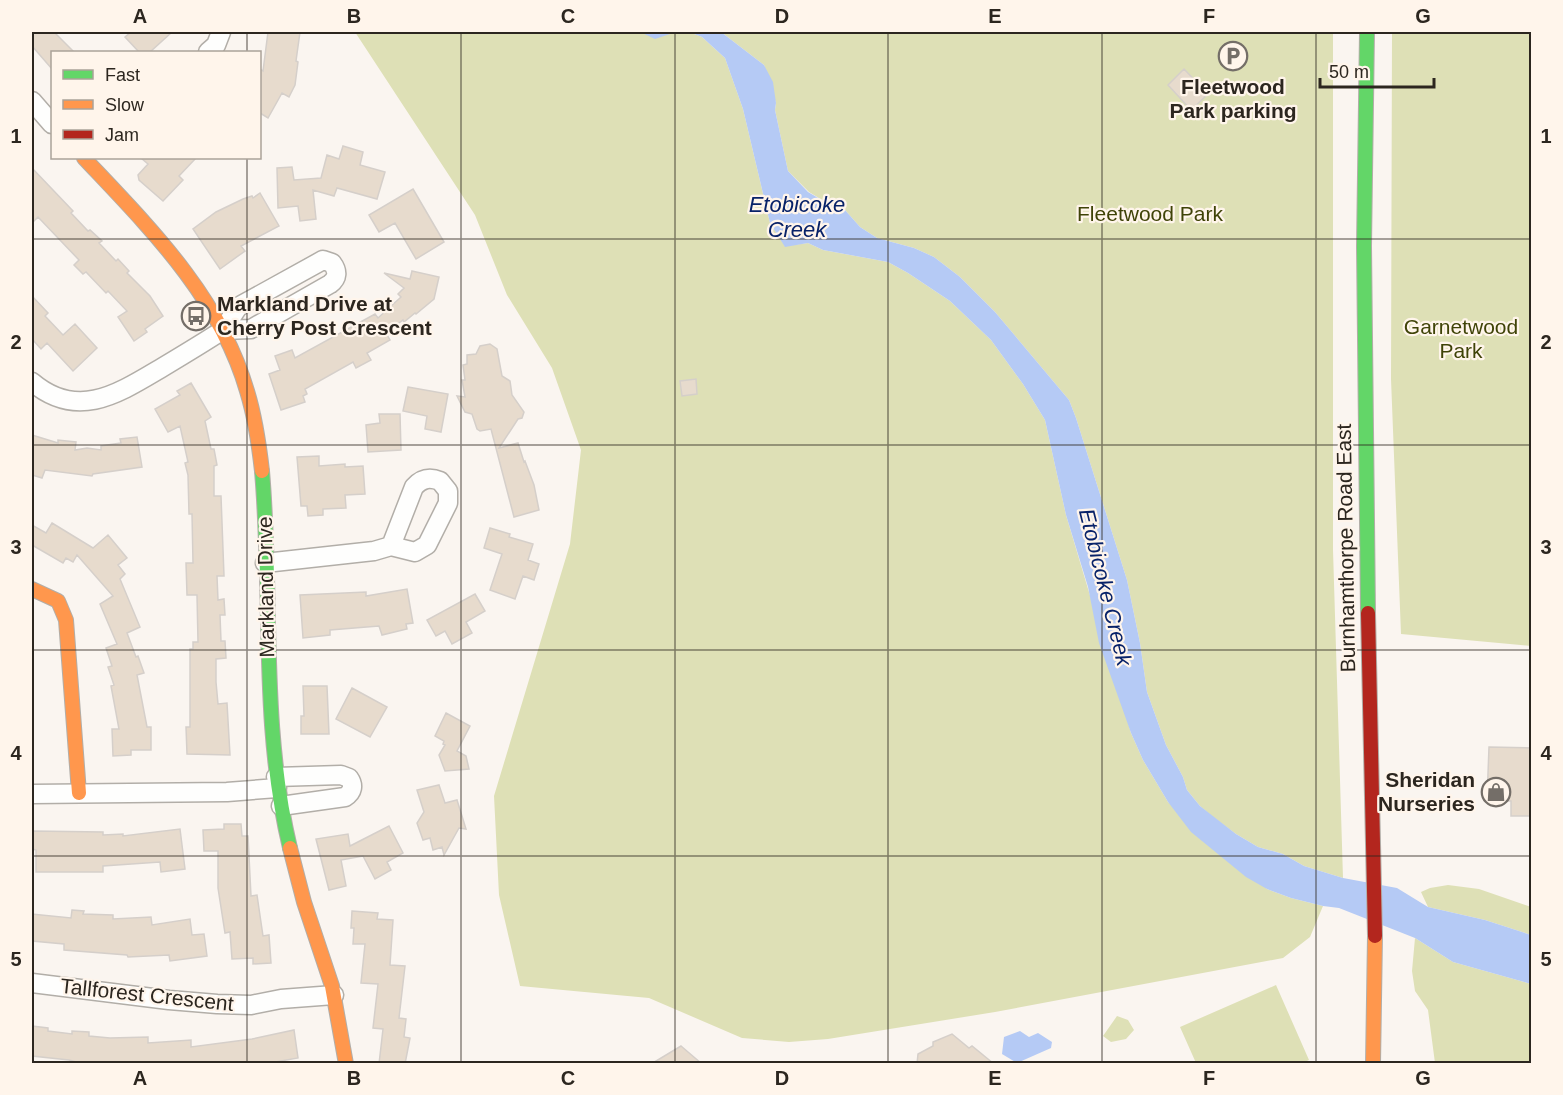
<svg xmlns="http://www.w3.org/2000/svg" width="1563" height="1095" font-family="Arial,sans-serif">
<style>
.green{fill:#dee0b6}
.water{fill:#b5caf5}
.building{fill:#e7dbcd;stroke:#d5cfca;stroke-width:1.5}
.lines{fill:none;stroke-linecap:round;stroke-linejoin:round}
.street-casing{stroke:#b2aea8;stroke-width:21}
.fast-casing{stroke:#b2aea8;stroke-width:16}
.slow-casing{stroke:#b2aea8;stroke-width:16}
.jam-casing{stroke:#b2aea8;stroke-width:16}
.street{stroke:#fefefd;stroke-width:18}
.fast{stroke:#63d668;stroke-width:14}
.slow{stroke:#ff974d;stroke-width:14}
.jam{stroke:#b3261e;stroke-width:14}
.grid{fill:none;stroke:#2c261f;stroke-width:1.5;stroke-opacity:0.55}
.labels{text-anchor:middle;stroke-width:4.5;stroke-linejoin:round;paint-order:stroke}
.poi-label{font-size:21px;font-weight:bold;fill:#2c261f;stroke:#fff5eb}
.park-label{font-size:21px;fill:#3f4307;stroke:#fff5eb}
.street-label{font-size:21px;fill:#2c261f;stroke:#fff5eb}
.water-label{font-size:22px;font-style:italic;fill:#082269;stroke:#fff5eb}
.neatline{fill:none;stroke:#2c261f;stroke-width:2}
.grid-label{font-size:20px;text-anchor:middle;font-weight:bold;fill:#2c261f}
</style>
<rect width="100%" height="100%" fill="#faf5f0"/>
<path class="green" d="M355,32h334l13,5 23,21 18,51 27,114 15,23 23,-3 15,7 65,12 20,11 42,28 41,39 32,44 22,36 21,95 65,218 12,27 25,42 99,87 24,9 32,8 -13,31 -27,21 -288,54 -167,27 -39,3 -47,-4 -93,-40 -129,-12 -21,-91 -5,-99 76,-252 11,-94 -29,-82 -45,-73 -32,-80z
M721,32h612v518l10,328 -39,-12 -21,-12 -25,-7 -22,-13 -23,-17 -13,-11 -13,-16 -4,-13 -17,-32 -19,-53 -7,-49 -13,-63 -51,-162 -7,-18 -74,-88 -35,-35 -26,-20 -20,-9 -37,-10 -17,-11 -15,-17 -18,-7 -18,-11 -21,-21 -13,-61 1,-7 -12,-38z
M1392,32h139v614l-130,-12 -10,-255z
M1448,885l31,4 52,18v28l-46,-15 -57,-13 -7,-15 9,-4z
M1415,938l38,24 78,22v79h-96l-7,-53 -13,-19 -3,-20z
M1276,985l33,75 -8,4 -105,-1 -16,-36z
M1117,1016l11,4 6,10 -8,9 -15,3 -8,-6z"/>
<path class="water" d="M640,32h36l-21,7z
M689,32h32l43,33 9,17 3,21 -1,7 13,61 20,21 19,11 18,7 15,17 17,11 37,10 20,9 26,20 35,35 74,88 7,18 51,162 13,63 7,49 19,53 17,32 4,13 13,16 36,28 22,13 25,7 21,12 39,12 54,10 31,19 57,13 46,15v49l-78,-22 -38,-24 -76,-30 -16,-2 -32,-8 -24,-9 -21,-12 -55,-45 -23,-30 -25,-42 -12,-27 -32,-90 -11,-56 -22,-72 -21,-95 -22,-36 -32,-44 -41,-39 -42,-28 -20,-11 -65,-12 -15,-7 -23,4 -15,-24 -27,-114 -18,-51 -23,-21z
M1020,1031l9,6 9,-4 14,9 -1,6 -34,15 -15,-9 2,-17z"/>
<path class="building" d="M32,32h22l20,20h-22v17l-20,-23z
M131,32h41l-22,20h-11l-14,-15z
M268,32h32l-4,29 2,1 -3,23 -6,12 -7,-4 -14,25 -8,-5v-44l3,2z
M1184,69l24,25 -17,16 -23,-25z
M343,146l20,6 -3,13 25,7 -8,27 -40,-11 -3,8 -21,-6 3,29 -16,2 -2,-15 -20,2 -1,-40 15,-1 2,13 27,-2 6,-23 12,4z
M141,158h55l-17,18 4,4 -20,21 -24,-21 -1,-5 10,-11z
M32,168l41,43 -2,2 17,18 2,-1 12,11 -3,2 17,18 2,-2 11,12 -2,2 23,23 13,20 -18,13 2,3 -13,9 -16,-24 9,-6 -19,-20 -2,2 -20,-21 -3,2 -9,-9 5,-5 -41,-43 -6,6z
M413,189l31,53 -28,17 -21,-36 -16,9 -10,-17z
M260,193l19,33 -38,20 4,5 -25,18 -27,-40 23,-17 27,-13 9,-3 1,2z
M412,271l27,6 -5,22 -18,15 -1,-1 -11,9 -1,-2 -17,13 4,7 -23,13 4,7 -15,8 -3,-6 -48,27 2,5 -4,2 2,6 -24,8 -12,-36 11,-4 -5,-14 17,-6 3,8 80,-44 3,4 23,-21 -3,-3 6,-6 -20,-15 26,6z
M32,296l16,17 -3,3 18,19 12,-11 22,24 -24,23 -26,-28 -6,6 -9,-10z
M490,344l7,5 5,27 8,5 2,14 12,17 -2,6 -4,1 -19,29 19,-5 6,19 1,-1 9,24 5,25 -25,7 -23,-88 -11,2 -3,-2 -5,-15 -7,-2 -8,-16 8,1 -3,-17h3l-2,-15 4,-1v-9l9,-1 4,-8z
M696,379l1,15 -15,2 -2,-15z
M191,383l20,34 -6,4 6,28h3l3,16 -3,1v30h7l3,80h-7l1,24 6,-1 1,16h-5l1,26h4l1,17 -10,1v23l2,22 9,-1 3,52 -43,-1 -1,-27h4v-78h3v-7h5l-1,-47h-10l-1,-32h7l-1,-49h-3l-1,-39 -3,-12 3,-1 -8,-36 -12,6 -13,-23 25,-14 -3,-4z
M408,387l40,7 -7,38 -16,-3 2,-13 -24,-5z
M379,414h21l1,36 -33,2 -2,-27 14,-2z
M32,435l26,8v-3l18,2 -1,8 12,-2 14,2v-4l20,-3 -1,-4 17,-2 5,30 -49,7 -1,2 -47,-6 -3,8 -10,-3z
M319,456v10l26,-2v3l18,-1 2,28 -20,1 1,13 -23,1v6l-15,1 -1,-10h-6l-4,-49z
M52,523l41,25 15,-13 19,23 -9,7 7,9 -5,5 20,48 -13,6 9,24 2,-1 6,17 -7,2 10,52h4v23h-20v5l-18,1 -1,-27h7l-8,-43 3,-1 -6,-18 4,-1 -6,-18 11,-4 -17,-40 13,-8 -36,-41 -4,7 -7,-4 -3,5 -31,-18v-20l14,8z
M490,528l20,6 -1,3 24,7 -5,16 11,4 -5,16 -11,-4 -8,23 -25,-9 12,-36 -18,-6z
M407,589l6,34 -7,1 1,5 -25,6 -3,-9 -49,4v5l-27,3 -3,-43 66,-3v4z
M475,594l10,17 -19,11 6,11 -20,11 -7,-13 -9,5 -9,-16z
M303,686h24l2,48h-28v-18h3z
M352,688l35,19 -17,30 -34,-18z
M446,713l24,13 -13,25 9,5 3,13 -24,2 -6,-16 6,-10 -2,-1 1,-3 -9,-5z
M1489,747l43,1v68h-21v-15l-24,-1z
M439,785l6,18 12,-3 9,29 -7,-1 -15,27 -2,-8 -9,3 -3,-12 -7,2 -6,-17 7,-11 -7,-22z
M224,824h17l1,12h6l3,60 6,-1 6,41 6,-1 2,28 -18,1v-6l-21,1 -2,-27 -5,1 -7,-45v-37h-14l-1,-21 21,-1z
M389,826l14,27 -16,9 4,8 -16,9 -12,-23 -22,4 5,26 -17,4 -13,-51 32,-5 2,12z
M180,829l5,40 -24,3 -1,-10 -57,4v6h-67v-22l-4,-1v-18l71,1v3l20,-1v2z
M72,910l12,1 -1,3 30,1v4l38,-2 1,8 38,-6 2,16 12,-1 3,22 -37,5 -1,-6 -41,2 -1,-2 -63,-5v-6l-32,-3v-27l39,4z
M352,911l26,2 -1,6 16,1 -3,45 15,1 -6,52 7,1 -2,18 6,1 -5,26h-26l4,-35 -10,-1 5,-44 -17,-1 4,-39h-12l1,-16h-3z
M32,1026l16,2v3l24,3v-3l17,1v4l21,2 38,-1v6l43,-3v7l61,-8 42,-9 4,28 -34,6h-181l-14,-4 -37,-4z
M952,1034l17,14 3,-2 22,18h-77l1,-10 15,-8v-4z
M681,1046l21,18h-51z"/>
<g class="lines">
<g class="street-casing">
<path id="street" d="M208,52l8,-7 5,-13
M32,101l20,23
M323,260l9,3c6,8 6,15 -2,21l-79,45 -28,1 15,-23z
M32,382c46,39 87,11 131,-15 20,-12 40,-24 60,-37
M265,563l109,-12 17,-5 23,-59c8,-9 16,-10 26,-6l8,10v12l-21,42 -12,7 -24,-6
M276,777l65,-2 8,3c5,7 4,14 -4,19l-64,9
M32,794l195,-2 50,-4
M32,983l137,17 48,4 34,1 30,-6 53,-4"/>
</g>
<g class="fast-casing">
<path id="fast" d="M1367,32l-3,214 4,367
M262,471c11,127 -2,252 28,377"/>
</g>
<g class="slow-casing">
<path id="slow" d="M84,158c65,69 136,139 163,233 8,26 12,53 15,80
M32,589l26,12 8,19 13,173
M290,848l14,54 28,84 14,78
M1373,1064l2,-128"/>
</g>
<g class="jam-casing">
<path id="jam" d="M1368,613l7,323"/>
</g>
<use href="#street" class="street"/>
<use href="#fast" class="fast"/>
<use href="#slow" class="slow"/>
<use href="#jam" class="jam"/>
</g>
<path class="grid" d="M247,32v20M461,32v1032M675,32v1032M888,32v1032M1102,32v1032M1316,32v1032M247,158v906M32,239h1500M32,445h1500M32,650h1500M32,856h1500"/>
<defs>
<g id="parking-ring" transform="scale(1.5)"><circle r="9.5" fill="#fff5eb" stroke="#746e68" stroke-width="1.5"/><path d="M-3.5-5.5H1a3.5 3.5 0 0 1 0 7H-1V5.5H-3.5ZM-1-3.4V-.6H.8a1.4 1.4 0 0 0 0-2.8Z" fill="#746e68"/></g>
<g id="bus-ring" transform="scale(1.5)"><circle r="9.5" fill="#fff5eb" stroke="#746e68" stroke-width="1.5"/><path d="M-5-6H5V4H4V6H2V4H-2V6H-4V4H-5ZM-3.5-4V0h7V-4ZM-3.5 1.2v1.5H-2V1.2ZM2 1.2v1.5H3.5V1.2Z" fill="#746e68"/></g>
<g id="shop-ring" transform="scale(1.5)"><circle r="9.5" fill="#fff5eb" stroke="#746e68" stroke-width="1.5"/><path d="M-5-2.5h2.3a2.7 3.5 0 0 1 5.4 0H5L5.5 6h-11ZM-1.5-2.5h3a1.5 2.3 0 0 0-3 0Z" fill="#746e68"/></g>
</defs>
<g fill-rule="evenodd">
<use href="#parking-ring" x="1233" y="56"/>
<use href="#bus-ring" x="196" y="316"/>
<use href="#shop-ring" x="1496" y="792"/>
</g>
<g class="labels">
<g class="poi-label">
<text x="1233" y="94">Fleetwood<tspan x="1233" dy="24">Park parking</tspan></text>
<text x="217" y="311" text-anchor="start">Markland Drive at<tspan x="217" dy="24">Cherry Post Crescent</tspan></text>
<text x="1475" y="787" text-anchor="end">Sheridan<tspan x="1475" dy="24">Nurseries</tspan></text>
</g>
<g class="park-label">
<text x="1150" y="221">Fleetwood Park</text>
<text x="1461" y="334">Garnetwood<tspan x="1461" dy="24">Park</tspan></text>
</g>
<g class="street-label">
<text transform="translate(1346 548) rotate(-91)" y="7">Burnhamthorpe Road East</text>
<text transform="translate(266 587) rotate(-91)" y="7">Markland Drive</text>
<text transform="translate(147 995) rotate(6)" y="7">Tallforest Crescent</text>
</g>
<g class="water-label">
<text x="797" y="212">Etobicoke<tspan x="797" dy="25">Creek</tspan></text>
<text transform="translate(1106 587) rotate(76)" y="8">Etobicoke Creek</text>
</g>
</g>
<rect width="1563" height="1095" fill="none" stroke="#fff5eb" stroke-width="66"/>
<rect x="51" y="51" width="210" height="108" fill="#fff5eb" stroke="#aba299" stroke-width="1.5"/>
<rect x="63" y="70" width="30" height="9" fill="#63d668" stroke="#aba299" stroke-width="1.5"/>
<text x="105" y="81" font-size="18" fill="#2c261f">Fast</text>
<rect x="63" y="100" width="30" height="9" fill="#ff974d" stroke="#aba299" stroke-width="1.5"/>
<text x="105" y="111" font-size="18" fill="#2c261f">Slow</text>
<rect x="63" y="130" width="30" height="9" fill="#b3261e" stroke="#aba299" stroke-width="1.5"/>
<text x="105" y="141" font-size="18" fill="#2c261f">Jam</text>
<path d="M1320 78v9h114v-9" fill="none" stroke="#2c261f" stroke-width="3"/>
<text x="1329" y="78" font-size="18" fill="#2c261f" stroke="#fff5eb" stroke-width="4.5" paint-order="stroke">50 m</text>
<rect x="33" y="33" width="1497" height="1029" class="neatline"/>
<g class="grid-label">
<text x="140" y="23">A</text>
<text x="354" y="23">B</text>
<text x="568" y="23">C</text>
<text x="782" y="23">D</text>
<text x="995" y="23">E</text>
<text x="1209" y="23">F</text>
<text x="1423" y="23">G</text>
<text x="16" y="143">1</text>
<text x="1546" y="143">1</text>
<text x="16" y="349">2</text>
<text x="1546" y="349">2</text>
<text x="16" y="554">3</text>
<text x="1546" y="554">3</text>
<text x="16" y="760">4</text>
<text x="1546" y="760">4</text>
<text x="16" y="966">5</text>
<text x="1546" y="966">5</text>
<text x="140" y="1085">A</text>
<text x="354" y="1085">B</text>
<text x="568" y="1085">C</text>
<text x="782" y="1085">D</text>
<text x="995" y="1085">E</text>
<text x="1209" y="1085">F</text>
<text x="1423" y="1085">G</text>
</g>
</svg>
